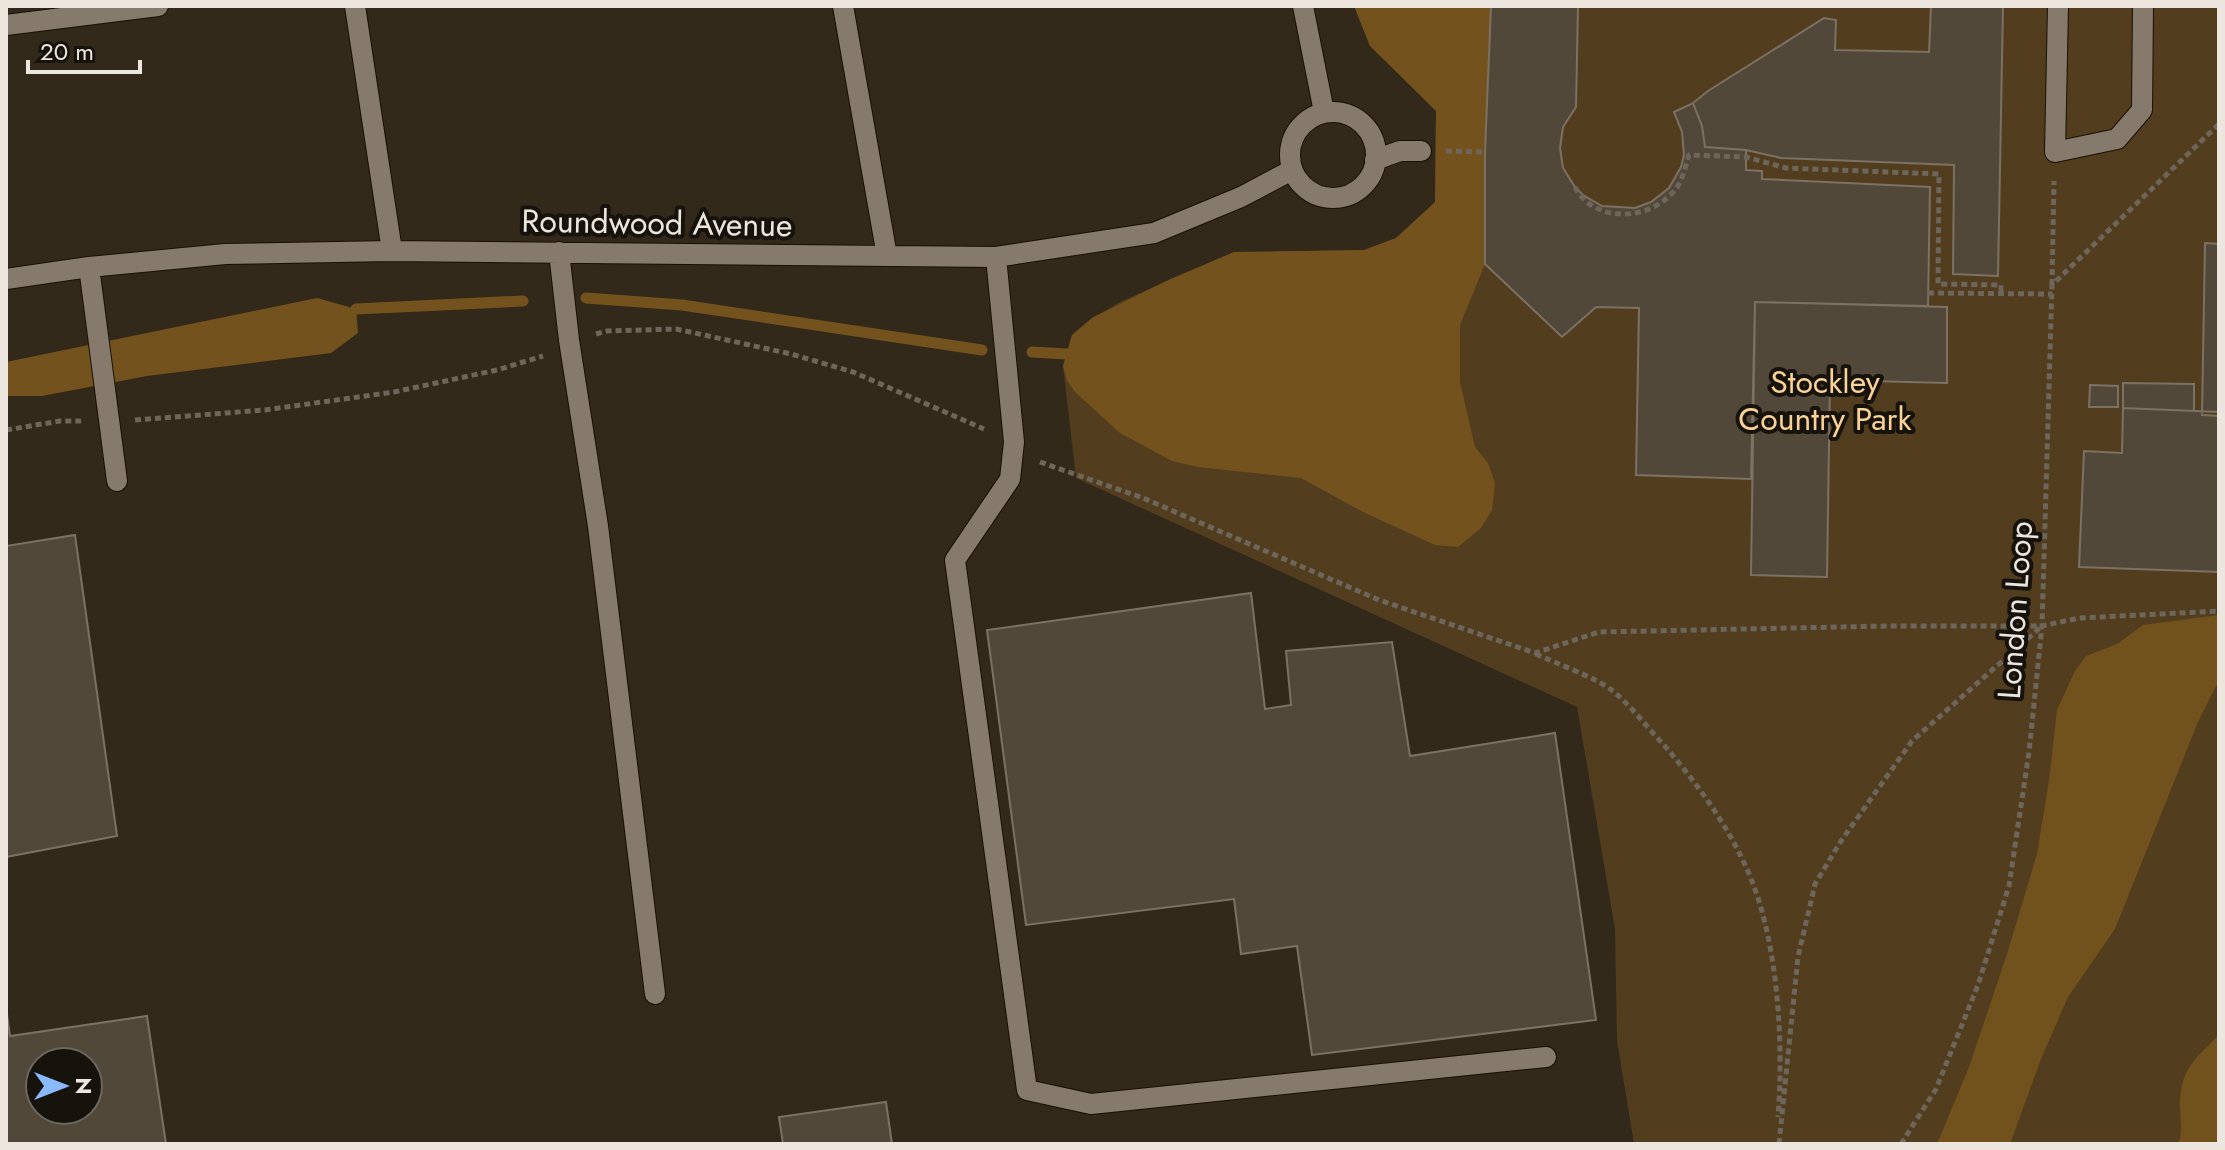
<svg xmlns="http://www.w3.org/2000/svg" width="2225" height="1150" font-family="Jost,sans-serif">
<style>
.green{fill:#523e1f}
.forest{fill:#71511c}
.water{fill:#73521e}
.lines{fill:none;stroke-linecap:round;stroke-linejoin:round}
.stream{stroke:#73521e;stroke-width:11}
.building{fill:#52483a;stroke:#7c7162;stroke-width:2;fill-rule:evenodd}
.minor-casing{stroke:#191105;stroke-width:22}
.path{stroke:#6e665a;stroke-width:5;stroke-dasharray:6 4;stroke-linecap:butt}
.minor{stroke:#857a6b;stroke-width:20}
.labels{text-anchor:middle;stroke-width:8;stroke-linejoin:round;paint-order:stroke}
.street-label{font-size:32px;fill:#ece6de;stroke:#16120c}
.park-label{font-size:32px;fill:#fad196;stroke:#16120c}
</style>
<rect width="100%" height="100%" fill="#32291b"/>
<path class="green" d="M1354,6h865v1138h-585l-17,-103 -2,-112 -38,-222 -501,-229 -13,-112 9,-31 20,-17 30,-17 112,-49 131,-2 31,-12 39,-35 1,-93 -66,-64z"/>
<path class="forest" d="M2219,615v65l-21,42 -83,207 -47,68 -27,62 -31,85h-73l32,-77 38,-113 30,-100 12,-74 8,-70 18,-39 11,-15 31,-12 26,-19z
M2219,1035v109h-41c6,-15 1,-29 2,-45 2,-32 18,-43 39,-64z"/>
<path class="water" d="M1354,6h137l-6,146v112l-25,61v57l15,65 13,16 7,20 -3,27 -11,18 -23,19 -23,-2 -72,-33 -62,-34 -103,-11 -26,-6 -52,-28 -45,-41 -8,-12 -4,-14 9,-31 20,-17 74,-37 68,-29 130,-2 32,-12 39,-36 1,-91 -66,-65z
M317,298l39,11 2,24 -27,20 -184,23 -105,20h-36v-34z"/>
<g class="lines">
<path class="stream" d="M586,298l96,7 300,45
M356,309l167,-8
M1032,352l35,2"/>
</g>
<path class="building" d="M1491,6h87l-2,101 -13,20 -3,21 3,20 12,19 8,8 19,11 33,2 16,-6 18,-14 12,-21 3,-12 -2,-23 -8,-20 19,-9 9,23 3,21 41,3v20l16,1v8l168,8 -2,119 -173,-4 -4,177 -115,-4 3,-167 -43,-1 -34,30 -77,-73v-112z
M1931,6h72l-5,270 -45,-2 1,-109 -173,-7 -35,-8 -41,-3 -3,-21 -9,-23 15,-12 116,-73 12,2 -1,30 94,2z
M2205,243l14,1v172l-17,-1z
M1755,302l192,5v76l-117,-3 -3,197 -76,-2z
M2123,383l71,1v27l-71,-3z
M2090,385l28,1v21h-29z
M2123,408l96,4v160l-140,-5 5,-116 38,2z
M75,535l42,301 -111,21v-311z
M1251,593l14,116 26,-4 -5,-54 106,-9 18,114 145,-23 41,287 -284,35 -15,-109 -56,8 -7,-55 -208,26 -39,-295z
M6,1007l4,29 137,-20 19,128h-160zM40,1062h48v48h-48z
M886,1102l6,42h-109l-4,-27z"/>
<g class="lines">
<g class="minor-casing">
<path id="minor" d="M355,6l37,245
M843,6l44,250
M1303,6l21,106
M2058,6l-3,146 62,-13 25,-29 1,-104
M6,25l152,-19
M1290 155a43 43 0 1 1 86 0a43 43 0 1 1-86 0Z
M1375,160l25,-9h21
M559,252l10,88 29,186 57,468
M996,257l18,185 -4,37 -55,81 72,530 64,14 455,-47
M89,267l28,214
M6,279l83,-12 136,-13 167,-3 604,6 158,-24 87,-36 51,-27"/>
</g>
<path class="path" d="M1446,151l39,1
M1575,187c20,39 82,34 104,-3 5,-9 7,-20 10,-29l57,2 40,11 153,6 -1,110 63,1v9
M2052,285l2,-104
M1928,293l124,1
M596,334l11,-3 69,-2 115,25 62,18 131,57
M135,420l130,-10 129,-18 103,-22 46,-14
M6,430l54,-9h21
M1040,462l103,36 236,102 156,53 64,-21 289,-6h154l37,-8 140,-7
M1536,654c21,10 59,23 77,37 18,15 34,36 50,53 32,37 62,77 82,121 33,69 39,176 33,252
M1779,1144l19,-187 17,-73 26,-43 71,-100 130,-115
M1901,1144l35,-55 42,-104 31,-99 20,-134 13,-126 10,-341 167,-161"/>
<use href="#minor" class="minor"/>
</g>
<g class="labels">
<g class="street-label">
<text transform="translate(657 223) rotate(1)" y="11">Roundwood Avenue</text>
<text transform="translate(2015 610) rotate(-86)" y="11">London Loop</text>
</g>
<g class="park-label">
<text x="1825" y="393">Stockley<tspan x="1825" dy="37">Country Park</tspan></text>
</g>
</g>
<rect width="2225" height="1150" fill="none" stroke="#ece6de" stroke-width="16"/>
<g transform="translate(64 1086) rotate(90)"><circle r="38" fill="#16120c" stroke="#6c6760" stroke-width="2"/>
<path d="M0-6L14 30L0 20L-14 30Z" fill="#8abafc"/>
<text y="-12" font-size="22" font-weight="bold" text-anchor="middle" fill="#ece6de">N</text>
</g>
<path d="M28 60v12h112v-12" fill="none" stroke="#ece6de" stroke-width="4"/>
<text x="40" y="60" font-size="24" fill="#ece6de" stroke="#16120c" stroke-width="6" paint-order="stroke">20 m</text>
</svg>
